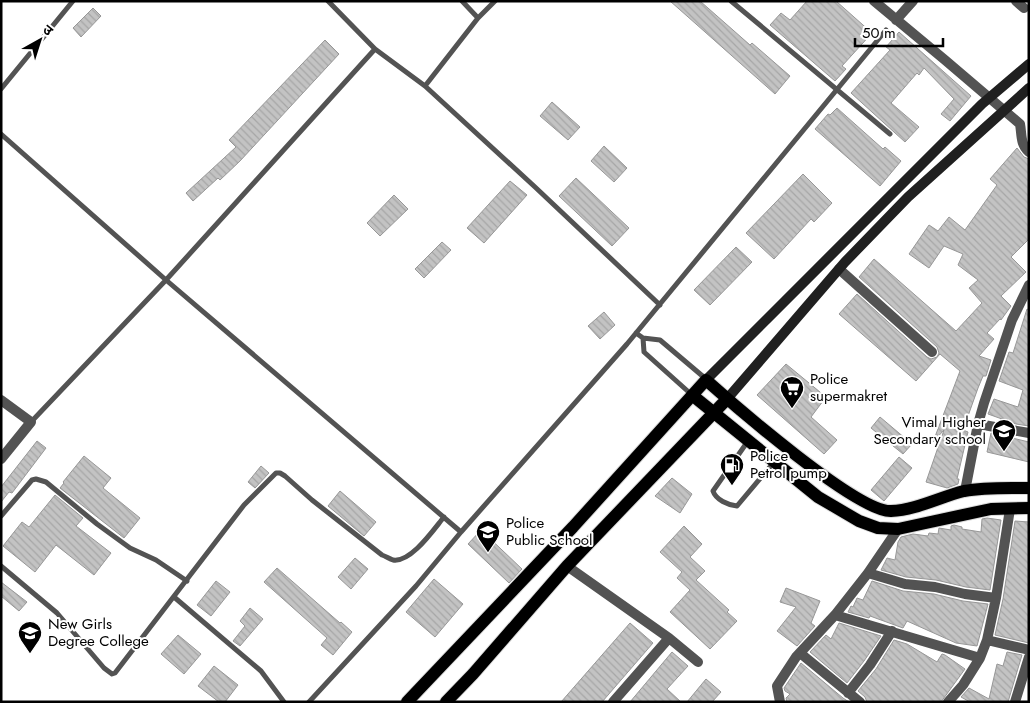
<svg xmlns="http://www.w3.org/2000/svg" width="1030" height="703" font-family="Jost,'Noto Sans Devanagari',sans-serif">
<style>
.building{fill:url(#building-back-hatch);stroke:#979797}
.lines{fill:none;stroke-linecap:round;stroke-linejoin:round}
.primary-casing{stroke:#dbdbdb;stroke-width:14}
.service{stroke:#535353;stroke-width:5}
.minor{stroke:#535353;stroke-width:10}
.secondary{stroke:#202020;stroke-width:10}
.primary{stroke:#000;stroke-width:12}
.labels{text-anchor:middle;stroke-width:4;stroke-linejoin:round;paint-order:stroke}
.poi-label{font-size:15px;fill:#000;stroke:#fff;text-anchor:start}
</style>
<defs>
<pattern id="building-back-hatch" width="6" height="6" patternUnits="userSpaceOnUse" patternTransform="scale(1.25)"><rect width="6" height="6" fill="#c3c3c3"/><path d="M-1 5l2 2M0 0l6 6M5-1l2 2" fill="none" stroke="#a6a6a6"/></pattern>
</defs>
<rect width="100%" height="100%" fill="#fff"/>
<path class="building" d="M670,1h30l50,44 2,-2 38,33 -15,18z
M807,1h29l36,32 -30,33 4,3 -11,12 -65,-56 11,-12 9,7z
M93,8l8,8 -20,21 -8,-9z
M899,32l72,64 -21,25 -9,-7 13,-15 -30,-31 -5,7 -2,-2 -26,30 28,24 -14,15 -54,-49 39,-43 -4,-3z
M325,40l14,14 -99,107 -20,19 -2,-2 -25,23 -7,-8 50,-46 -7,-7z
M552,102l28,25 -12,13 -28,-24z
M837,108l46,41 2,-2 16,14 -21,25 -65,-57 13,-15 2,1z
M604,146l23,22 -13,14 -23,-21z
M1017,148l7,9 5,2v80l-18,18 15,15 -25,24 10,10 -10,14 -1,-1 -13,14 7,6 -15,17 12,4 -5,16h-3l-5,12 -15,42 5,2 -11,47h2l-1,5 -11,4 -21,-6 18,-52 -11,12 27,-71 -20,-17 -24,27 -77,-67 18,-20 70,63 4,2 6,-2 2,-4 -2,-6 -78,-70 15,-18 82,72 26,-28 -13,-15 9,-8 -20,-15 5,-11 -19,-8 -15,22 -20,-14 20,-29 9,6 11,-14 16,13 32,-45 -7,-6z
M803,174l29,29 -18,19 -3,-3 -37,40 -28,-26z
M576,178l53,50 -17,18 -53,-50z
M510,181l17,14 -43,48 -17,-15z
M394,195l14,14 -28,27 -13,-13z
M442,242l9,8 -27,28 -9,-9z
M736,247l16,15 -42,43 -16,-15z
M1027,309l2,1v116l-13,-2 -28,-10 6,-15 24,8 5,-17 -24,-9 10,-29 4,1z
M604,312l11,13 -15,14 -12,-13z
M786,364l40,33 -15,20 26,23 -13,14 -67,-59z
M880,417l32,27 -9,10 -32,-26z
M991,433l38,9v20l-42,-10z
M37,441l9,7 -34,45 -3,-1 -8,10v-15z
M84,456l27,22 -8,10 37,30 -16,20 -64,-50 4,-5 -1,-1z
M899,457l13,11 -28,33 -13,-11z
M261,466l8,7 -14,15 -7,-6z
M672,478l20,16 -12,19 -25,-17z
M340,491l36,31 -12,14 -36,-30z
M55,495l28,23 -7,8 35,27 -17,22 -38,-30 -21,27 -32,-26 19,-24 7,5z
M987,518l14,2 -11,70 -24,-3 -30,-7 -30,-3 -25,-7 6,-12 8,2 3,-18 3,-5 12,-3 15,2 1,-3 9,1 1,-6 12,2v-4l3,-1 8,2v2l19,3 1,-13z
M1015,521l14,1v121l-34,-8 8,-36z
M684,526l18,18 -12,13 15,14 -9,9 33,30 -2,2 10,9 -27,28 -40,-37 20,-22 -13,-12 5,-6 -22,-20z
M481,530l41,39 -13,14 -41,-39z
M355,558l13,11 -17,20 -13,-12z
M277,568l63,55 1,-1 11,10 -19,23 -12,-10 6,-7 -63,-56z
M434,579l29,25 -28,33 -29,-25z
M216,581l14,11 -19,24 -14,-11z
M872,581l31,10 31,3 29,7 25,3 -11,42 -21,-3 -49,-22 -4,7 -33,-12 -1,2 -21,-6 3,-6 2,1 4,-9 6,2z
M1,582l26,20 -8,9 -18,-15z
M786,588l34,13 -9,22 4,3 -18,20 -20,-15 19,-24 -16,-5z
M250,608l13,11 -23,27 -7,-5 12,-15 -5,-5z
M630,623l23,20 -51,59h-41z
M839,623l42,13 -17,25 -17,22 -37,-31 16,-17 5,4z
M178,635l23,19 -17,20 -23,-20z
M894,640l13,4 30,18 5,-8 3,1 20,14 -24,33h-74l-2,-5 -7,-6 18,-22z
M672,652l16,14 -21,23 14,13h-51z
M1007,652l15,3 -14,47h-38l-9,-5 8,-9 20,11 8,-35 6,2z
M801,663l42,35 6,4h-62l-1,-4 4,-4 -5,-3 -1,-3z
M214,666l24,19 -13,17h-6l-21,-16z
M706,679l15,13 -9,10h-25z"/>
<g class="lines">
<g class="primary-casing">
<path id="primary" d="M692,395l126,102 41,24 19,7 20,1 93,-20 38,-1
M407,702l166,-175 133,-147c29,26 151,132 185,131 25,-1 49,-14 73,-20 21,-4 43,-3 65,-3
M446,702l27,-28 94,-108 160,-167"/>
</g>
<path class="service" d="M328,1l47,48 50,37 110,101 125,118
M462,1l16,17
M731,1l159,133
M425,86l53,-68 17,-17
M1,89l72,-88
M1,134l165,146 295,252
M636,333l7,5 17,2 46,39
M643,338l1,14 48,43
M31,422l135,-142 209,-231
M748,441l-35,50c3,9 15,14 24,15l37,-44
M1,516l31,-36 4,-1 10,3 51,42 33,24 26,12 31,21
M1,566l56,47 47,55 8,6 3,-1 129,-168 32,-32h4l5,3 27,24 70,55c3,1 8,4 11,5 18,3 41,-31 51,-43
M174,597l87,74 23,31
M309,702l107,-116 45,-54 166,-188 259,-314"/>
<path class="minor" d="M874,1l71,59 75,64c2,11 0,20 9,28
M1016,1l8,7
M896,20l17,-19
M839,269l93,83
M1,400l30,22 -30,37
M978,424l51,9
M965,491l13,-67 6,-21 28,-83 17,-35
M567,566l102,72 29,24
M868,573l37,11 30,3 30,7 31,4
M835,615l145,43
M987,640l42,10
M800,653l60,49
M848,693l22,-28 22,-34
M613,702l56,-64
M780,702l-3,-16 19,-29 39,-42 33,-42 30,-44
M948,702l15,-17 17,-27 7,-18 9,-42 14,-89
M1015,702l14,-45"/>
<path class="secondary" d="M706,380l276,-276 47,-40
M727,399l118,-137 63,-65 121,-109"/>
<use href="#primary" class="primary"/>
</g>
<defs>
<g id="supermarket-pin" transform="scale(1.25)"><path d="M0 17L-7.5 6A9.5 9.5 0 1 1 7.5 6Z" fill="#000" stroke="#fff"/><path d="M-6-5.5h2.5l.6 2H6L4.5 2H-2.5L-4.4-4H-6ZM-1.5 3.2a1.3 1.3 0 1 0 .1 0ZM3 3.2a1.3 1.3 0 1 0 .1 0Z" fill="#fff"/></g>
<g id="school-pin" transform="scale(1.25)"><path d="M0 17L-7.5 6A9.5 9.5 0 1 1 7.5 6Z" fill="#000" stroke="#fff"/><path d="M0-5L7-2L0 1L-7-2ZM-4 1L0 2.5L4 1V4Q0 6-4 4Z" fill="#fff"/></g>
<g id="fuel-pin" transform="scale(1.25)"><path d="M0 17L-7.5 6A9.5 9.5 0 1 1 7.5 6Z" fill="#000" stroke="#fff"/><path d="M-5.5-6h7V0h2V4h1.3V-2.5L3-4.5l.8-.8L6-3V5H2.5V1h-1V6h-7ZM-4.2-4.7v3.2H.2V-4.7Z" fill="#fff"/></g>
</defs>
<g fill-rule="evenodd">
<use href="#supermarket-pin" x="792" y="388"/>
<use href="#school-pin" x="1004" y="431"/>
<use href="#fuel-pin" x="732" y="465"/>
<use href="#school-pin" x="488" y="532"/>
<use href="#school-pin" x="30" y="633"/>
</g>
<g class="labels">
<g class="poi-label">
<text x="810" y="384">Police<tspan x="810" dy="17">supermakret</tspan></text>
<text x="986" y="427" text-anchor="end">Vimal Higher<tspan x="986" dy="17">Secondary school</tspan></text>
<text x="750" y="461">Police<tspan x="750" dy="17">Petrol pump</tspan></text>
<text x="506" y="528">Police<tspan x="506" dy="17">Public School</tspan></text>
<text x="48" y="629">New Girls<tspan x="48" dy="17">Degree College</tspan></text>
</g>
</g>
<rect width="1030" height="703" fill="none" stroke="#000000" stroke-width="5"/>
<g transform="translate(40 40) rotate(39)" stroke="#ffffff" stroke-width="4" paint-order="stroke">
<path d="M0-4L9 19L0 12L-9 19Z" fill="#000000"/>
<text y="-8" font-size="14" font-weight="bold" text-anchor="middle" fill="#000000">उ</text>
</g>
<path d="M855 38v8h88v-8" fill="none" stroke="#000000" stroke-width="2.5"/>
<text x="862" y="38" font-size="15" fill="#000000" stroke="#ffffff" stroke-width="4" paint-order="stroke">50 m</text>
</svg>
